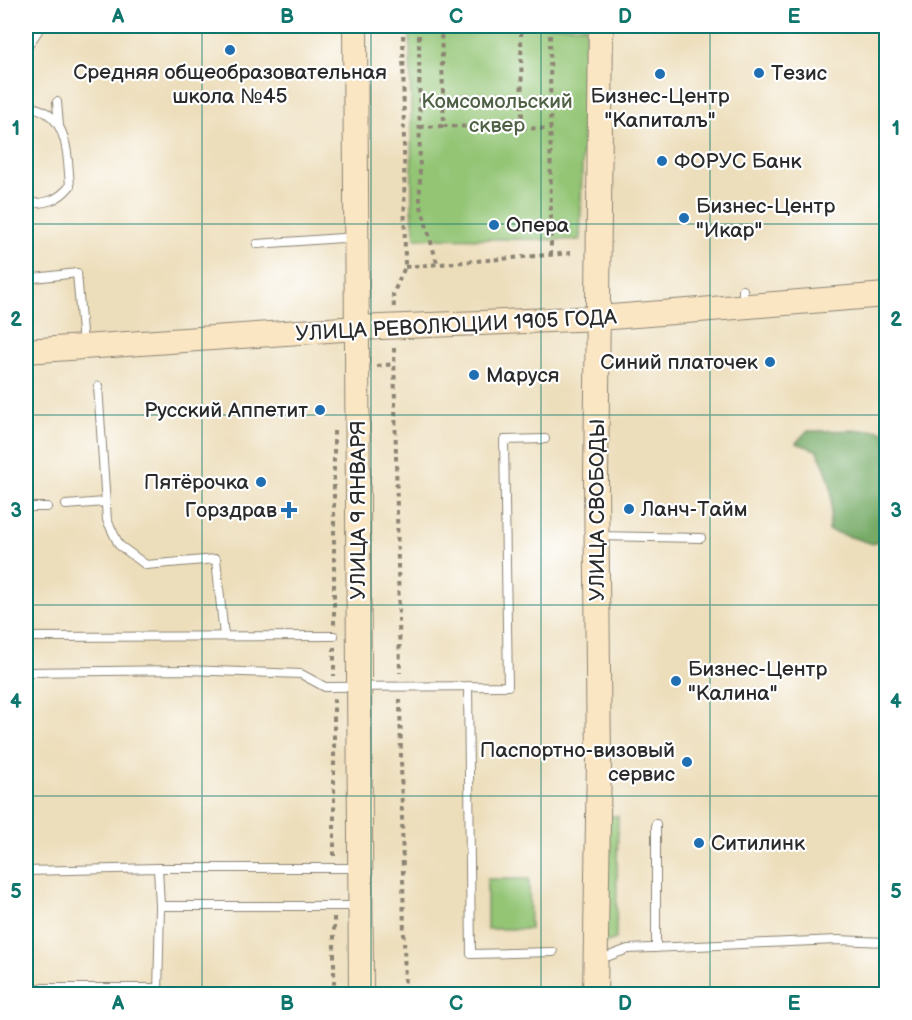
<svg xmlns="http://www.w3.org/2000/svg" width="912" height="1020" font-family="'Balsamiq Sans',sans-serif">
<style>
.green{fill:#93c575;stroke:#5f7850;stroke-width:1.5}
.forest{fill:#76aa66;stroke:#506a48;stroke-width:1.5}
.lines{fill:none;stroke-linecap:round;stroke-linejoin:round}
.lane-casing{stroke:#8c8473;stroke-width:10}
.secondary-casing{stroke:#8c8473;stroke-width:26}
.path{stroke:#8c8473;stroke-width:4;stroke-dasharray:4.5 4.5;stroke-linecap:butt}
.lane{stroke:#fff;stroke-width:8}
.secondary{stroke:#fbe6c4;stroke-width:24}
.grid{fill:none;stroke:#0f766e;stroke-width:1.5;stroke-opacity:0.55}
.poi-dot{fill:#1f6fb2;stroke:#fff;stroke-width:2}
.labels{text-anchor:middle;stroke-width:4.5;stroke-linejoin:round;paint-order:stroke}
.poi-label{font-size:21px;fill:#2b2b2b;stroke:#fff;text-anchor:start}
.park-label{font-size:21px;fill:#4f6145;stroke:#fff}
.street-label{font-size:21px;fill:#2b2b2b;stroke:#fff}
.neatline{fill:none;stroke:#0f766e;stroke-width:2}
.grid-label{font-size:20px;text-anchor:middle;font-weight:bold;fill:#0f766e}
</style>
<rect width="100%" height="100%" fill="#fff"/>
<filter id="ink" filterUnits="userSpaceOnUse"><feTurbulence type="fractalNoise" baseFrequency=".0167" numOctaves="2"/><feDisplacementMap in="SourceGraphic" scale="12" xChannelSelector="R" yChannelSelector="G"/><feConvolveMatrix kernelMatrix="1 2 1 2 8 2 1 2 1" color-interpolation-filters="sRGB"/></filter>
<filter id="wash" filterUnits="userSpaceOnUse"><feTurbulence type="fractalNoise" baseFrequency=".008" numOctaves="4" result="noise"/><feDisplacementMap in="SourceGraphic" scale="24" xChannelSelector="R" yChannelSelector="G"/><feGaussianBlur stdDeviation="1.35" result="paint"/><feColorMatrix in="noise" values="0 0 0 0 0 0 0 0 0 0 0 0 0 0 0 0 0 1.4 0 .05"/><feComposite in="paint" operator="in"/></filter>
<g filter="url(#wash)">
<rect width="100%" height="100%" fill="#eddebb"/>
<path class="green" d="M410,26h176l-6,214 -165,-2 -3,-26z
M604,816h14l-2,123 -15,5z
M487,879h42l1,50h-43z"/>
<path class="forest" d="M880,430l6,4v103l-13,7 -45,-14c7,-33 5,-51 -12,-80l-20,-7 11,-12z"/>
</g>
<g filter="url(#ink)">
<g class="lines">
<g class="lane-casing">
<path id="lane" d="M26,49l15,-23
M57,102l2,24
M26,106c43,5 41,47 44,80 -13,16 -25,17 -44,18
M257,244l99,-7
M26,279l51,-6 6,71
M743,290v15
M98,386l9,134 12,25 27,20 70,-6 8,77
M66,505l39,-3
M26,507h21
M597,536l104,2
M26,637l308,-1
M26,672l160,-2 115,4 24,13 183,-1 -4,-246 41,-1
M468,686l3,268 82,-2
M158,868h201
M26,871l132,-3 2,38 -2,88
M160,906h198
M656,948v-124
M598,960l30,-11 209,-9 49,2
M26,988h132"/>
</g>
<g class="secondary-casing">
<path id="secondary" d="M355,26l6,968
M26,351l331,-23 242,-10 287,-23
M595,994l4,-233 -3,-278 5,-457"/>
</g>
<path class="path" d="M419,26l1,177 17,60
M441,26l3,100 78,2 -1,-102
M550,26l1,228
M420,127l24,-1
M522,128l29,1
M405,267l166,-14
M394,307l-1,-13 12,-27 -2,-241
M394,348l6,325
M377,366l18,-2
M334,431v194
M334,647v29
M400,699l5,295
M334,856v-158
M334,917v77"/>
<use href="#lane" class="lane"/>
<use href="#secondary" class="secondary"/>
</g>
</g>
<path class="grid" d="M202,26v968M371,26v968M541,26v968M710,26v968M26,224h860M26,415h860M26,605h860M26,796h860"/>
<g class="poi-dot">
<circle cx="230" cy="50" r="6"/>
<circle cx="759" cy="73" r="6"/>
<circle cx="660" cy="74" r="6"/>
<circle cx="662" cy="161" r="6"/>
<circle cx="684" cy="218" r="6"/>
<circle cx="494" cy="225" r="6"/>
<circle cx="770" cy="362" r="6"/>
<circle cx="474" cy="375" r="6"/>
<circle cx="320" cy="410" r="6"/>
<circle cx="261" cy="482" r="6"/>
<circle cx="629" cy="509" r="6"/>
<path d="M286 501h6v6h6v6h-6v6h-6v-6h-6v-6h6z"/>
<circle cx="676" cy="681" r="6"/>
<circle cx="687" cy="762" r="6"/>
<circle cx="699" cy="843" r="6"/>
</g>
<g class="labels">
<g class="poi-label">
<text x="230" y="79" text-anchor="middle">Средняя общеобразовательная<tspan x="230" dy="24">школа №45</tspan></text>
<text x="771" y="80">Тезис</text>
<text x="660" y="103" text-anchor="middle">Бизнес-Центр<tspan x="660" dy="24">"Капиталъ"</tspan></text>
<text x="674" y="168">ФОРУС Банк</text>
<text x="696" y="213">Бизнес-Центр<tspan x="696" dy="24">"Икар"</tspan></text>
<text x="506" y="232">Опера</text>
<text x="758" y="369" text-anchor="end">Синий платочек</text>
<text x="486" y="382">Маруся</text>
<text x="308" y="417" text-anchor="end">Русский Аппетит</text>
<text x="249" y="489" text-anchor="end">Пятёрочка</text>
<text x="641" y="516">Ланч-Тайм</text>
<text x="277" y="517" text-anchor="end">Горздрав</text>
<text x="688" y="676">Бизнес-Центр<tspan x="688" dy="24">"Калина"</tspan></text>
<text x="675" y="757" text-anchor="end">Паспортно-визовый<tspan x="675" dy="24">сервис</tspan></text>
<text x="711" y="850">Ситилинк</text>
</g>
<g class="park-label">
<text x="497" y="108">Комсомольский<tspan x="497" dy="24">сквер</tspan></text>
</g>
<g class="street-label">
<text transform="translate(456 325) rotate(-3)" y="7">УЛИЦА РЕВОЛЮЦИИ 1905 ГОДА</text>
<text transform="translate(358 510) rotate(-90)" y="7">УЛИЦА 9 ЯНВАРЯ</text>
<text transform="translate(597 510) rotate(-90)" y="7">УЛИЦА СВОБОДЫ</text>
</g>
</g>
<rect width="912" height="1020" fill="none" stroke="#fff" stroke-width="66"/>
<rect x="33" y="33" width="846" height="954" class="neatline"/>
<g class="grid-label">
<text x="118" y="23">A</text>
<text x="287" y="23">B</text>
<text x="456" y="23">C</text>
<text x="625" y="23">D</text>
<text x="794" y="23">E</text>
<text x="16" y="135">1</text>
<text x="896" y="135">1</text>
<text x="16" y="326">2</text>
<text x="896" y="326">2</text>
<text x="16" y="517">3</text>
<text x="896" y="517">3</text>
<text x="16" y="708">4</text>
<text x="896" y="708">4</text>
<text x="16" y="898">5</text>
<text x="896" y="898">5</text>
<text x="118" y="1010">A</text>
<text x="287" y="1010">B</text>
<text x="456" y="1010">C</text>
<text x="625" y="1010">D</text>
<text x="794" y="1010">E</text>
</g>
</svg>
